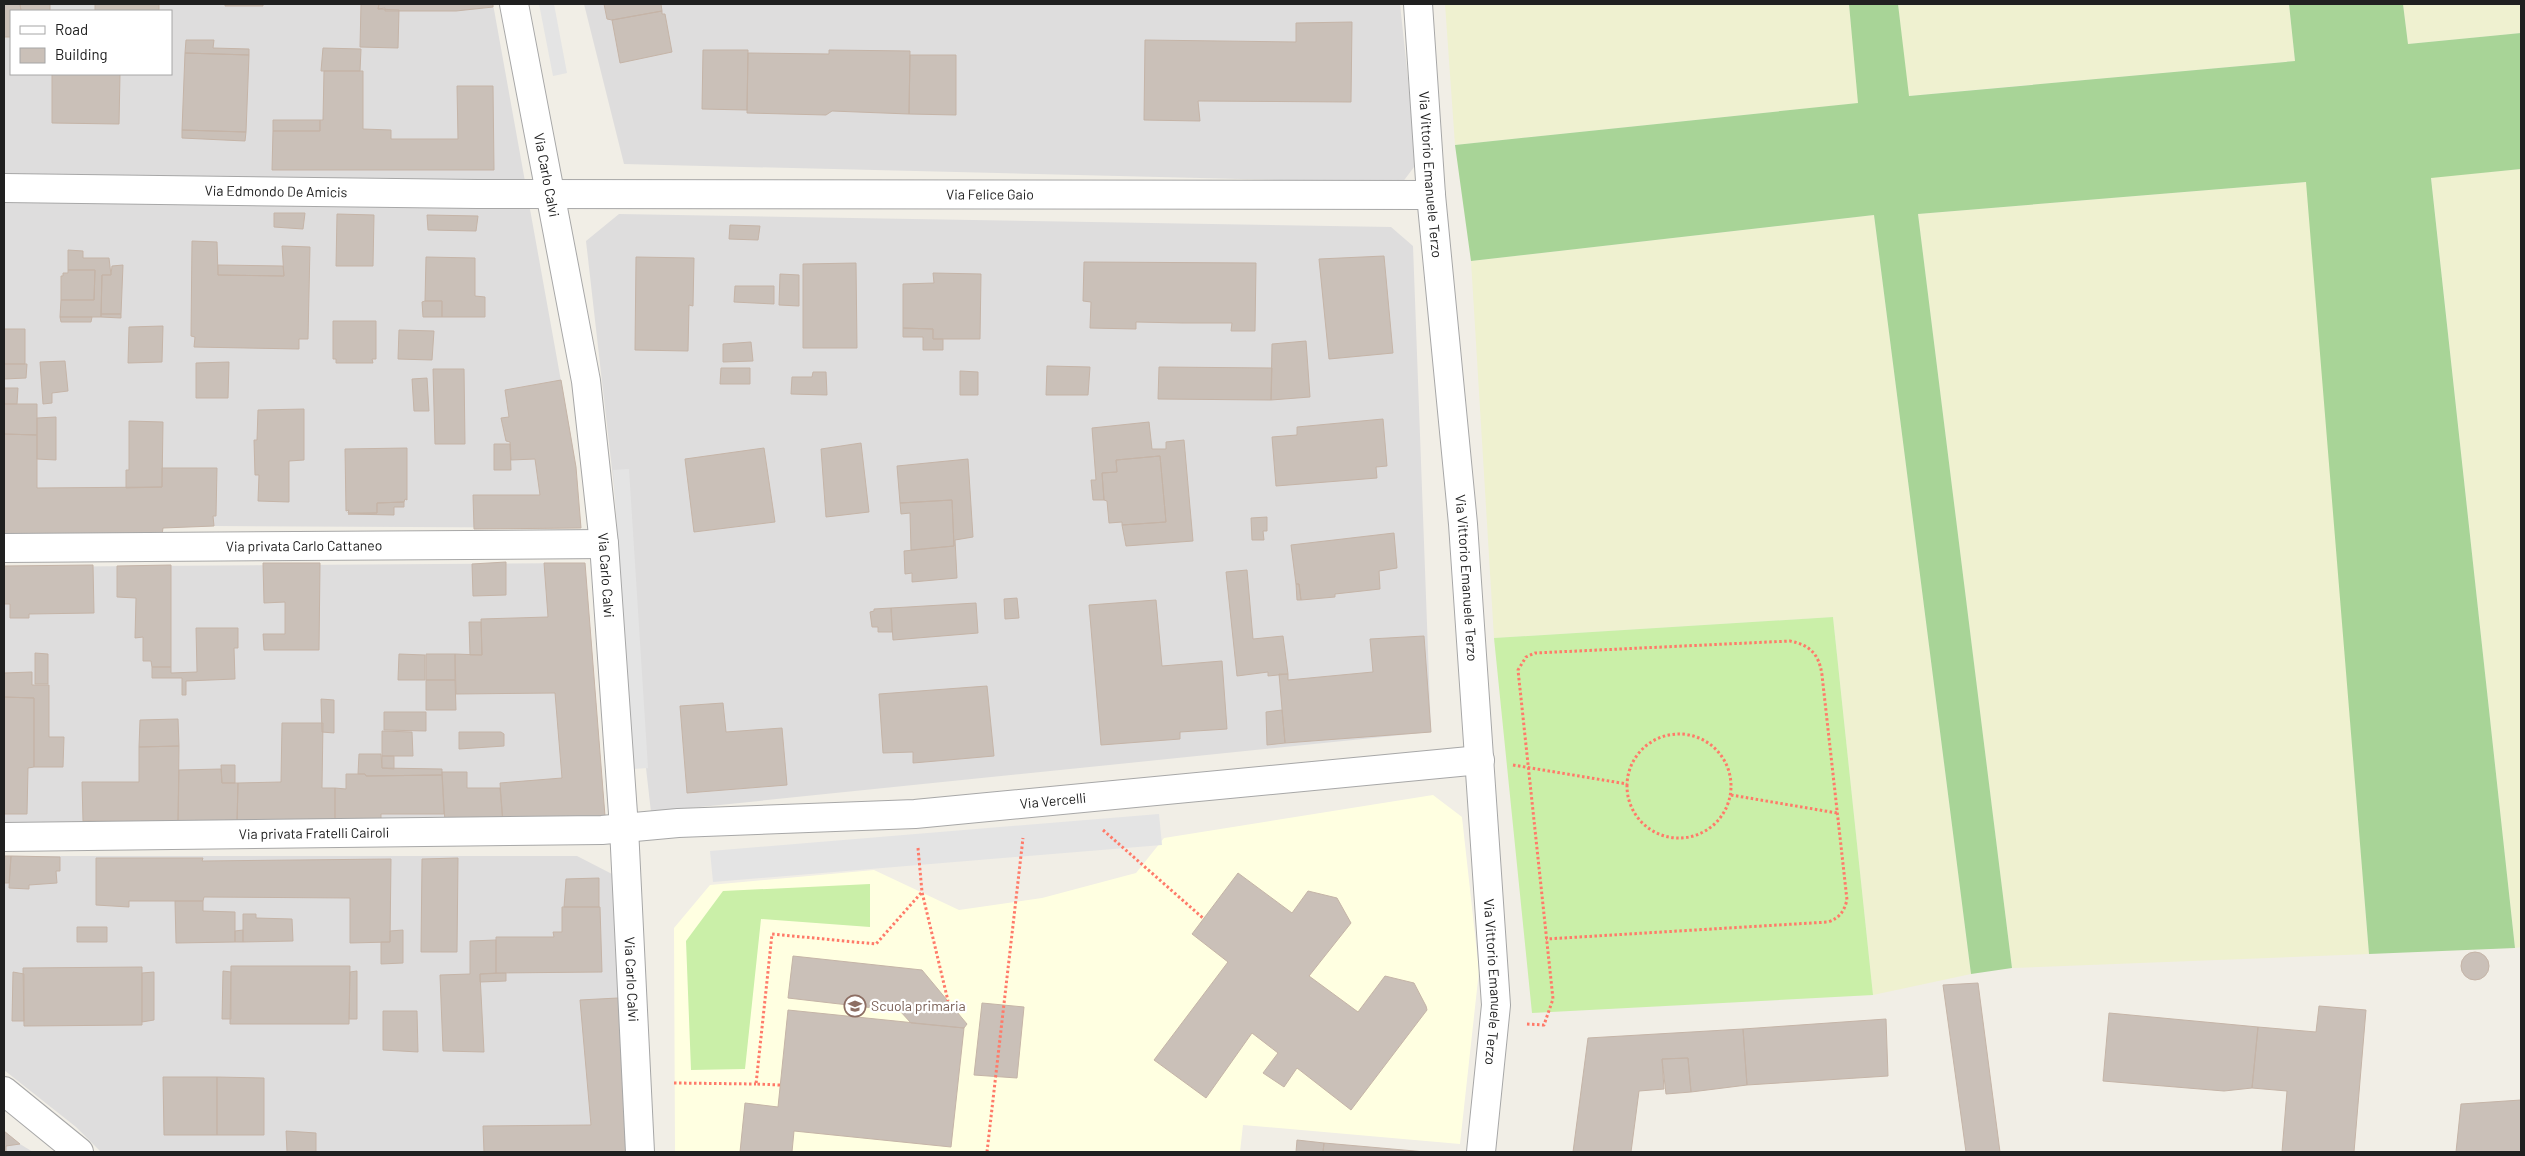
<svg xmlns="http://www.w3.org/2000/svg" width="2525" height="1156" font-family="Barlow,sans-serif">
<style>
.residential{fill:#dedddd;fill-rule:evenodd}
.education{fill:#ffffe1}
.farmland{fill:#eff1d0}
.grass{fill:#caefa8}
.forest{fill:#a8d497}
.parking{fill:#e4e4e4}
.building{fill:#cac0b8;stroke:#c5b4a7}
.lines{fill:none;stroke-linecap:round;stroke-linejoin:round}
.minor-casing{stroke:#a7a7a7;stroke-width:30}
.tertiary-casing{stroke:#a7a7a7;stroke-width:30}
.path{stroke:#ff7a69;stroke-width:3;stroke-dasharray:2.5 2.5;stroke-linecap:butt}
.minor{stroke:#fff;stroke-width:28}
.tertiary{stroke:#fff;stroke-width:28}
.labels{text-anchor:middle;stroke-width:4.5;stroke-linejoin:round;paint-order:stroke}
.street-label{font-size:14px;fill:#202020;stroke:#fff}
.education-label{font-size:14px;fill:#785e54;stroke:#fff;text-anchor:start}
</style>
<rect width="100%" height="100%" fill="#f1eee6"/>
<path class="residential" d="M4,4h489l79,438 9,86 -367,-2 -51,2 -1,7h-158zM11,11h160v63h-160z
M584,4h816l17,159 -15,20 -778,-19z
M619,214l772,13 22,19 18,486 -780,80 -65,-571z
M585,563l20,253 -102,7 -499,-1v-255z
M4,856h573l35,18 19,278h-530l-25,-25 -72,-57z
M4,1131l16,13 13,8h-29z"/>
<path class="education" d="M1433,795l29,22 17,154 -19,173 -217,-19 -3,27h-565l-1,-224 36,-43 164,-15 85,40 83,-12 94,-25 28,-35z"/>
<path class="farmland" d="M1445,4h404l10,99 -404,42z
M1898,4h391l6,57 -387,35z
M2403,4h118v29l-113,11z
M2521,169v778l-6,1 -84,-771z
M2307,182l62,772 -357,14 -94,-754z
M1874,215l97,759 -98,21 -40,-378 -339,21 -23,-377z"/>
<path class="grass" d="M1833,617l40,378 -341,18 -38,-375z
M870,884v43l-109,-8 -16,150 -54,1 -5,-129 37,-50z"/>
<path class="forest" d="M1849,4h49l11,92 386,-35 -6,-57h114l5,40 113,-11v136l-90,9 84,770 -146,6 -63,-772 -388,32 94,754 -41,6 -97,-759 -403,46 -16,-116 403,-42z"/>
<path class="parking" d="M539,4h15l13,69 -14,3z
M629,469l19,299 -15,1 -20,-299z
M1159,814l3,31 -449,37 -3,-31z"/>
<path class="building" d="M4,4h16l1,7h-10v26h-7z
M20,4h30v7h-29z
M95,4h64v7h-64z
M225,4h38v2h-38z
M361,4h18l-1,5 21,1 -1,38 -38,-1z
M379,4h114v3l-37,4h-71v-3l-7,1z
M604,4h57l1,7 -50,9 -5,-1z
M662,11v3h3l7,38 -52,11 -8,-43z
M1352,22l-1,80 -153,-1 2,20 -56,-1 1,-80 151,2v-19z
M186,40h28l-1,8 36,1v6l-64,-2z
M323,48l38,1 -1,22h-39z
M703,50h45l-1,60 -45,-1z
M829,50l81,1 -1,63 -77,-3 -6,4 -79,-2 1,-60 81,1z
M185,53l64,2 -3,77 -64,-2z
M910,55h46v60l-47,-1z
M324,71h39v58l28,1v9h67l-1,-53h36l1,84h-222l1,-39h47v-11h3z
M52,74h68l-1,50 -67,-1z
M273,120h47v11h-47z
M182,130l64,2 -1,9 -63,-3z
M274,213h31l-2,16 -29,-2z
M337,214l37,1 -1,51h-37z
M427,215l51,1 -2,15 -48,-1z
M730,225l30,1 -2,14 -29,-1z
M192,241l25,1 1,33 66,1 -2,-30 28,1 -2,92h-9v10l-105,-2 1,-10 -4,-1z
M68,250l15,1v7h26l2,17h-9l-1,42h-41l1,-17h33l1,-30h-27z
M1384,256l9,97 -64,6 -10,-100z
M426,257l49,1v38l10,1v20h-43v-16h-17z
M636,257l58,1 -1,48 -4,-1 -1,46 -53,-1z
M1084,262l172,1 -1,68h-24l1,-8h-49l-47,-1v7l-46,-1 1,-26 -8,-1z
M856,263l1,85h-54v-84z
M123,265l-2,49h-20l1,-39h9l1,-9z
M218,265l65,1 1,10 -66,-1z
M68,270h27l-1,30h-33v-24h2v-3h5z
M933,273l48,1 -1,65h-47v-10l-30,-1v-44l31,-1z
M780,274l19,1v31l-20,-1z
M735,286h39v18l-40,-2z
M425,301h17v16h-19l-1,-15z
M101,314h20v4l-20,-1z
M60,317h32l-1,5h-30z
M333,321h43v38h-4l1,4h-37v-4h-3z
M163,326l-1,36 -34,1 1,-36z
M903,328l30,1v10h10v11h-20v-13h-20z
M4,329h21v35h-21z
M399,330l35,1 -2,29 -34,-1z
M1306,341l4,56 -39,3 1,-56z
M751,342l2,19 -30,1v-18z
M65,361l3,30 -16,2v10l-9,1 -3,-42z
M229,362l-1,36h-32v-35z
M4,364h23l-1,14 -22,1z
M1047,366l43,1 -2,28h-42z
M1159,367l113,1 -1,32 -113,-1z
M721,368h29v16h-30z
M433,369h31l1,75h-30z
M960,371l18,1v23h-18z
M813,372h13l1,23 -36,-1 1,-17h20z
M427,378l2,33h-15l-2,-32z
M561,380l15,87 5,61 -107,1 -1,-34h67l-5,-36 -24,1 -1,-18 -4,-1 -5,-23 8,-1 -4,-27z
M4,388h14l-1,16h-13z
M4,404h33v31l-33,-1z
M304,409v51l-15,1v41l-31,-1 1,-26h-4l-1,-35h3l1,-30z
M56,417v43l-19,-1v-41z
M1383,419l4,47 -11,1 1,11 -101,8 -4,-49 25,-2v-8z
M129,421l34,1 -1,65 -36,1v-18h3z
M1149,422l3,27h14v-7l18,-2 9,101 -67,5 -4,-21 44,-3 -6,-66 -44,4 1,12 -15,1 2,27h-11l-2,-20h5l-4,-52z
M4,434l33,1v53l125,-1v-19h55l-1,48h-3l1,10 -51,2 -1,7h-158z
M861,443l8,69 -43,5 -5,-68z
M494,444h16l1,26h-17z
M407,448v52l-2,-1 -1,3 -27,1v10h-29l1,-3 -3,1 -1,-62z
M764,448l11,74 -81,10 -9,-73z
M1160,456l6,66 -44,3v-3l-13,1 -2,-22 -3,-1 -2,-27 15,-1 -1,-12z
M968,459l5,78 -18,3 2,38 -45,4v-9l-7,1 -1,-23 50,-5 -2,-46 -52,3 -3,-37z
M952,500l2,46 -43,4 -1,-37 -9,1 -1,-11z
M404,502v5h-10v8l-46,-1 29,-1v-10z
M1267,517v14h-4l1,9h-12l-1,-22z
M1394,533l3,35 -18,3 1,18 -45,5v3l-34,3 -2,-16h-3l-5,-39z
M506,562v33l-33,1 -1,-32z
M263,563h57l-1,87h-55l-1,-16h22v-32l-21,1z
M544,563h41l20,253 -102,7 -3,-40 62,-5 -7,-85 -99,1 -1,-40 27,1 -1,-36 67,-2z
M93,565l1,48 -65,1v4h-19v-14h-6v-38z
M171,565v102h-19l-1,-6h-8v-24l-8,1 1,-40 -19,-1v-31z
M1247,570l6,69 30,-3 5,38 -20,2v-4l-31,4 -11,-104z
M1296,584h3l2,16h-4z
M1017,598l2,20 -14,1 -1,-20z
M1156,600l6,66 60,-5 5,68 -47,3v7l-79,6 -12,-140z
M976,603l2,30 -85,7 -2,-32z
M891,608l1,24h-14v-5h-6l-2,-15 4,-1v-2z
M469,622h12l1,33h-12z
M196,628h42v20h-4l1,31 -49,2v14h-4v-17h-30v-11h19v6l26,-1z
M1424,636l7,96 -146,11 -6,-69h9v6l85,-8 -3,-33z
M35,653l13,1v30h-13z
M399,654l26,1v25h-27z
M426,654h29v26h-29z
M32,672v13h17v52h15l-1,30h-29v-69l-30,-1v-24z
M426,680h29l1,30h-30z
M987,686l7,70 -81,7v-11l-30,1 -4,-59z
M4,697l30,1v69l-6,1 -1,46h-23z
M321,699l13,1v33l-12,-1z
M723,703l3,29 56,-4 5,57 -100,8 -7,-87z
M1282,710l3,33 -18,2 -1,-33z
M384,712h42v19l-42,-1z
M178,719l1,27 -40,1 1,-27z
M282,723h41l-1,65h13v33l-98,2 1,-40 43,-1z
M382,731l30,1 1,24h-31z
M459,732h42l3,2v12l-45,3z
M179,746l-1,76 -95,-1 -1,-39h57v-35z
M359,754h22l1,14 60,1v6l-76,1 -1,-2h-7z
M382,756h12v13l-12,-1z
M221,765h14v18h-13z
M221,769l1,14h16l-1,40 -59,-1 1,-52z
M442,772h25v16h33l3,35h-58z
M346,774h19l1,2 76,-1 2,39h-63v9l-46,-2v-33l11,1z
M4,856h7l-2,27h-5z
M11,856l49,1v14h-4l1,12 -28,2v4l-20,-1z
M96,858h107l-1,3 189,-2 -1,83 -40,1v-45l-146,-1 -1,4h-74v6l-33,-2z
M458,858l-1,94h-36l1,-93z
M1238,873l54,40 16,-22 29,7 14,25 -42,53 49,36 27,-36 29,7 12,23 1,4 -76,100 -54,-42 -13,19 -21,-14 15,-20 -26,-20 -46,65 -52,-38 74,-98 -36,-28z
M599,878v29h-35l2,-28z
M175,901h28v10l32,1v30l-59,1z
M562,907h38l2,65 -106,1v-36h58l-1,-5h9z
M243,914h13v4l36,1 1,22 -50,1z
M77,927h30v15h-30z
M243,930v12h-8v-11z
M403,930v33l-22,1v-22h9v-11z
M496,940v33l-16,1 4,78 -41,-1 -3,-76 30,-1v-33z
M2461 966a14 14 0 1 1 28 0a14 14 0 1 1-28 0Z
M793,956l129,14 45,54 -3,4 -53,-5 -11,-12 -112,-13z
M231,966h119l-1,58h-119z
M142,967v58l-118,1 -1,-58z
M223,971l8,1v47h-9z
M357,971v48h-8l1,-47z
M13,972l11,2v47h-12z
M154,972v48l-12,2v-49z
M506,973v8l-26,1v-8z
M1978,983l22,169h-34l-23,-167z
M618,998l12,154h-146l-1,-26 108,-1 -11,-125z
M982,1003l42,4 -7,71 -43,-3z
M2319,1006l47,4 -12,142h-72l5,-61 -35,-3 6,-61 58,5z
M788,1010l176,18 -13,119 -157,-16 -2,21h-52l5,-49 33,4z
M383,1011h34l1,41 -35,-2z
M2109,1013l149,14 -6,61 -28,3 -121,-10z
M1886,1019l2,57 -141,9 -4,-56z
M1743,1029l4,56 -56,7 -3,-34 -26,1 2,30 -25,2 -8,61h-58l15,-114z
M1688,1058l3,34 -25,2 -4,-35z
M163,1077h54v58h-53z
M217,1077l47,1v57h-47z
M2521,1100v52h-65l5,-48z
M4,1131l16,13 -14,2v6h-2z
M286,1131l30,2v19h-29z
M1297,1140l27,3 -1,9h-27z
M1324,1143l102,9h-103z"/>
<g class="lines">
<g class="minor-casing">
<g id="minor">
<path id="s1" d="M1418,4l13,191 32,329 33,481 -15,147"/>
<path id="s2" d="M4,188l473,6 954,1"/>
<path id="s3" d="M4,548l600,-4"/>
<path id="s4" d="M4,837l598,-7 76,-7 237,-9 565,-54"/>
<path d="M4,1091l75,61"/>
</g>
</g>
<g class="tertiary-casing">
<g id="tertiary">
<path id="s5" d="M514,4l72,377 18,163 20,284 16,324"/>
</g>
</g>
<path class="path" d="M1627 786a52 52 0 1 1 104 0a52 52 0 1 1-104 0Z
M1513,765l114,19
M1731,795l106,18
M1103,830l101,89
M918,848l4,44 26,109
M1527,1024l17,1 9,-26 -35,-329 8,-13 9,-4 255,-12c20,4 29,13 32,34l25,225c-3,11 -7,18 -19,22l-282,17
M674,1083l82,1
M780,1085l-24,-1 16,-150 104,10 46,-52
M987,1152l36,-314"/>
<use href="#minor" class="minor"/>
<use href="#tertiary" class="tertiary"/>
</g>
<defs>
<g id="school-ring" transform="scale(1.125)"><circle r="9.5" fill="#fff" stroke="#8d6e63" stroke-width="1.5"/><path d="M0-5L7-2L0 1L-7-2ZM-4 1L0 2.5L4 1V4Q0 6-4 4Z" fill="#8d6e63"/></g>
</defs>
<g fill-rule="evenodd">
<use href="#school-ring" x="855" y="1006"/>
</g>
<g class="labels">
<g class="street-label">
<text dy="5" stroke="none"><textPath href="#s5" startOffset="174">Via Carlo Calvi</textPath></text>
<text dy="5" stroke="none"><textPath href="#s1" startOffset="171">Via Vittorio Emanuele Terzo</textPath></text>
<text dy="5" stroke="none"><textPath href="#s2" startOffset="272">Via Edmondo De Amicis</textPath></text>
<text dy="5" stroke="none"><textPath href="#s2" startOffset="986">Via Felice Gaio</textPath></text>
<text dy="5" stroke="none"><textPath href="#s3" startOffset="300">Via privata Carlo Cattaneo</textPath></text>
<text dy="5" stroke="none"><textPath href="#s5" startOffset="579">Via Carlo Calvi</textPath></text>
<text dy="5" stroke="none"><textPath href="#s1" startOffset="576">Via Vittorio Emanuele Terzo</textPath></text>
<text dy="5" stroke="none"><textPath href="#s4" startOffset="1050">Via Vercelli</textPath></text>
<text dy="5" stroke="none"><textPath href="#s4" startOffset="310">Via privata Fratelli Cairoli</textPath></text>
<text dy="5" stroke="none"><textPath href="#s5" startOffset="984">Via Carlo Calvi</textPath></text>
<text dy="5" stroke="none"><textPath href="#s1" startOffset="981">Via Vittorio Emanuele Terzo</textPath></text>
</g>
<g class="education-label">
<text x="871" y="1011">Scuola primaria</text>
</g>
</g>
<rect width="2525" height="1156" fill="none" stroke="#202020" stroke-width="10"/>
<rect x="10" y="10" width="162" height="65" fill="#ffffff" stroke="#a6a6a6"/>
<rect x="20" y="26" width="25" height="8" fill="#ffffff" stroke="#a6a6a6"/>
<text x="55" y="35" font-size="15" fill="#202020">Road</text>
<rect x="20" y="48" width="25" height="15" fill="#cac0b8" stroke="#a6a6a6"/>
<text x="55" y="60" font-size="15" fill="#202020">Building</text>
</svg>
